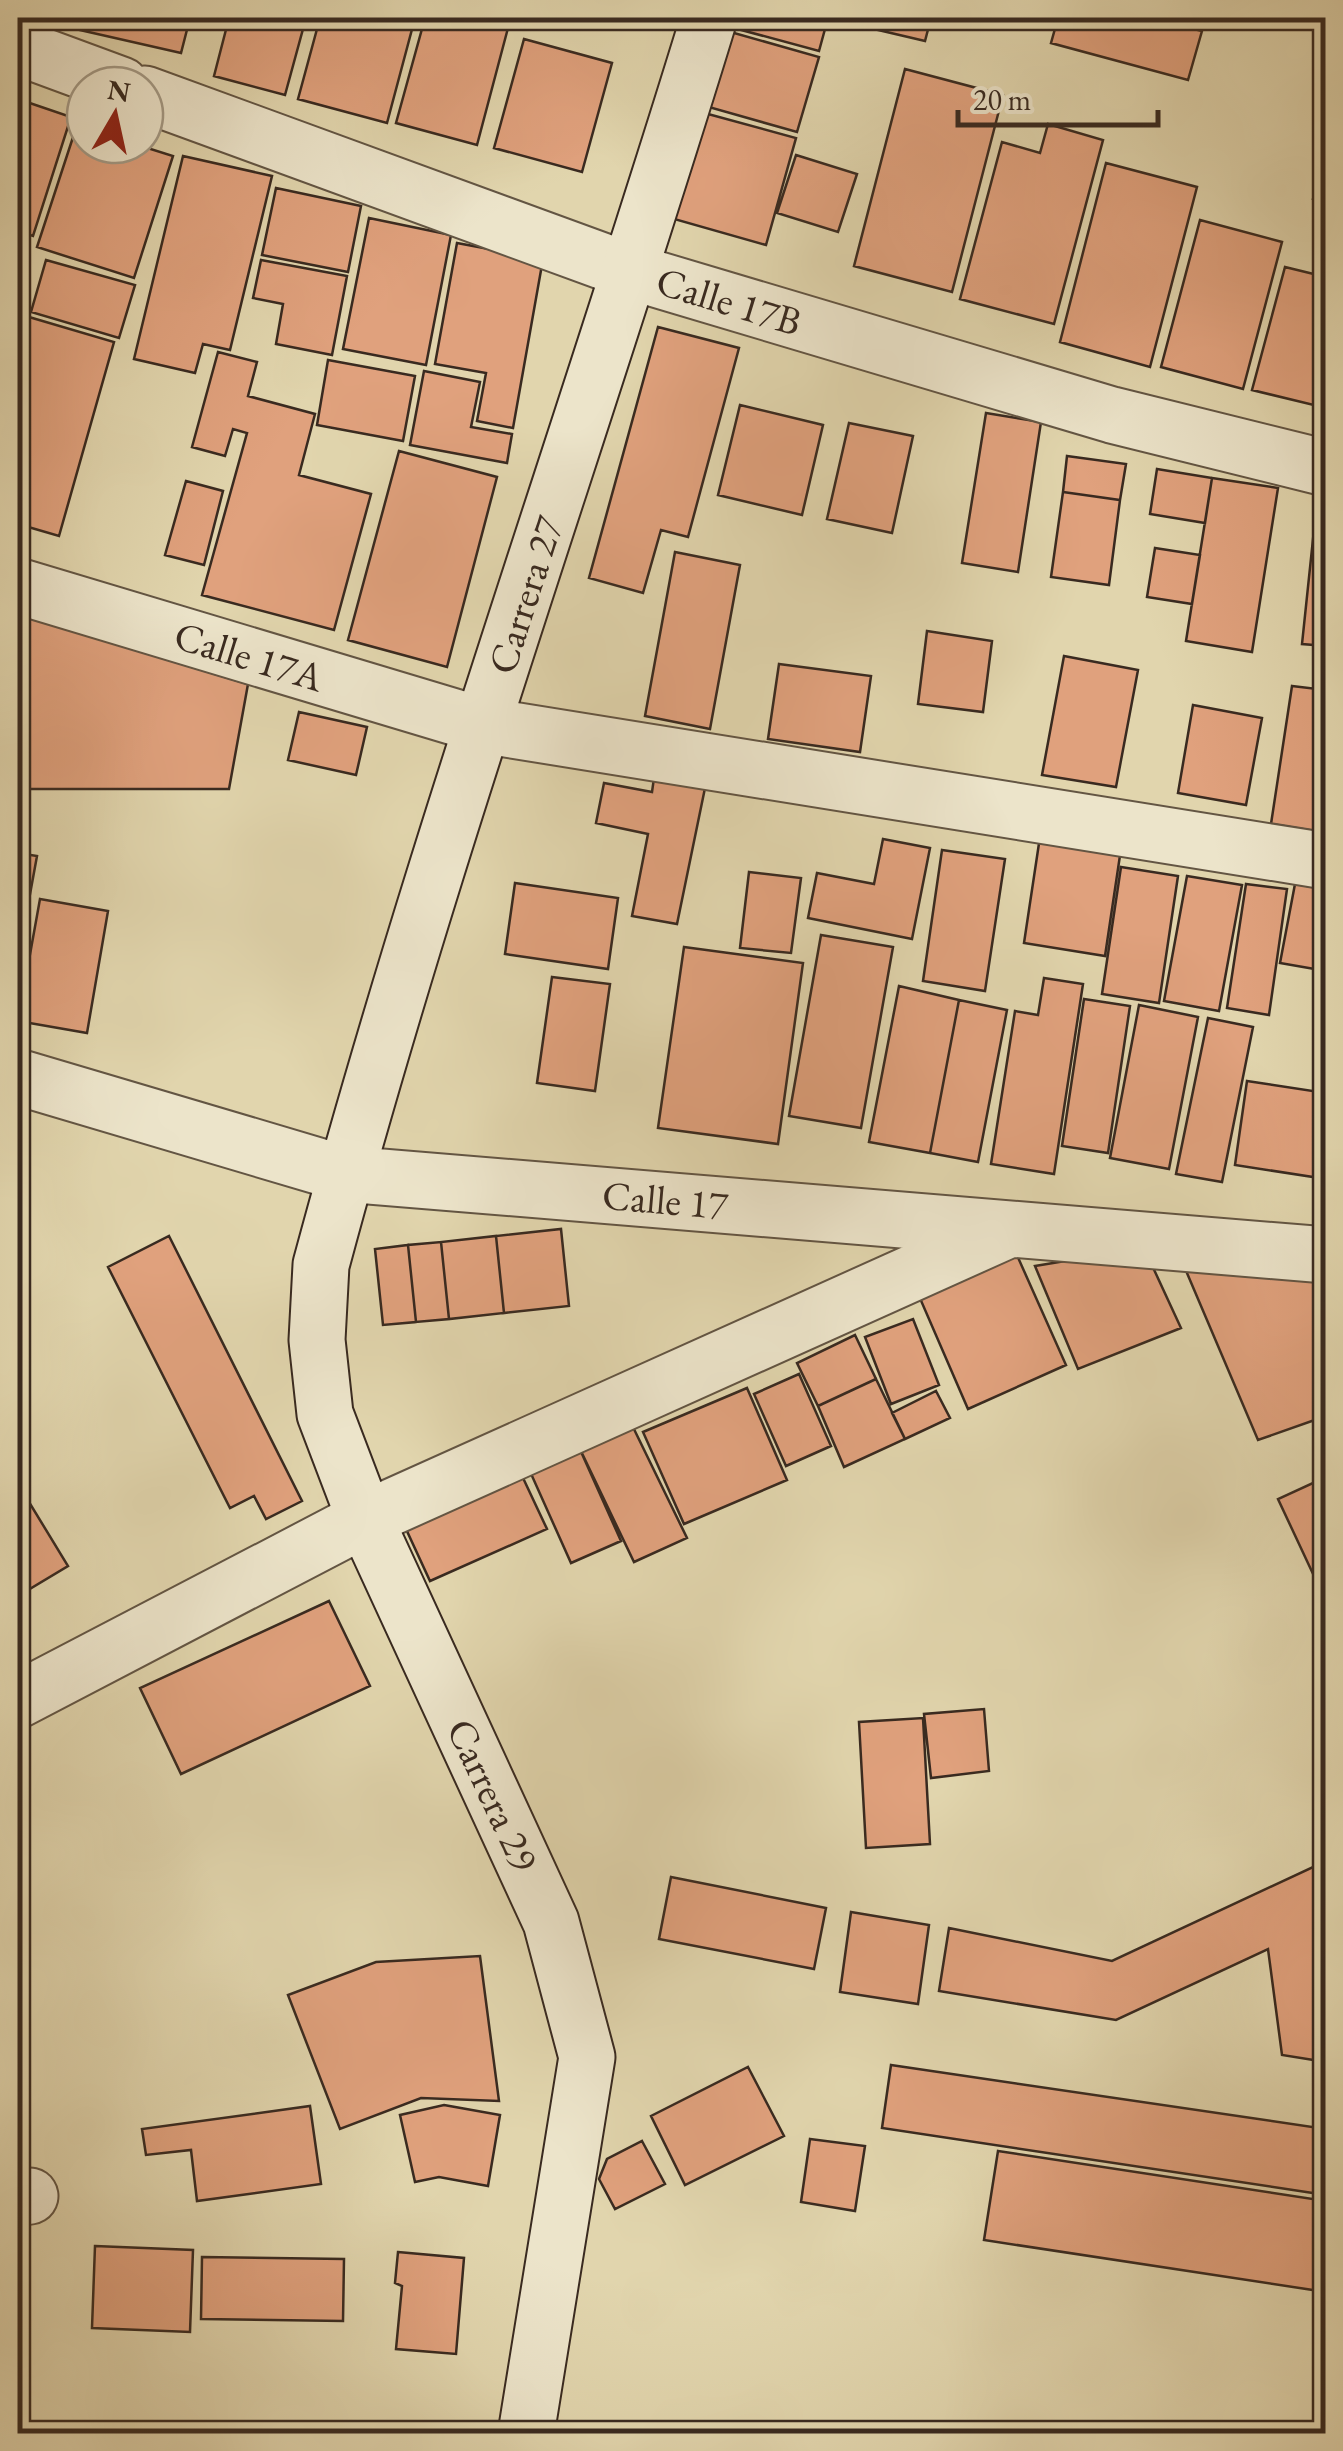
<svg xmlns="http://www.w3.org/2000/svg" width="1343" height="2451" font-family="'EB Garamond',serif">
<style>
.building{fill:#e0a17d;stroke:#392a20;stroke-width:2.5}
.lines{fill:none;stroke-linecap:round;stroke-linejoin:round}
.street-casing{stroke:#635543;stroke-width:59}
.secondary-casing{stroke:#392a20;stroke-width:59}
.street{stroke:#ece4ca;stroke-width:55}
.secondary{stroke:#ece4ca;stroke-width:55}
.labels{text-anchor:middle;stroke-width:8;stroke-linejoin:round;paint-order:stroke}
.street-label{font-size:40px;fill:#392a20;stroke:#ece4ca}
</style>
<rect width="100%" height="100%" fill="#e1d5ad"/>
<filter id="stains"><feTurbulence type="fractalNoise" baseFrequency=".002" numOctaves="4"/><feColorMatrix values="0 0 0 0 .2 0 0 0 0 .09 0 0 0 0 .02 0 0 0 .5 -.17"/></filter>
<radialGradient id="worn" r=".72"><stop offset=".6" stop-color="#630" stop-opacity="0"/><stop offset="1" stop-color="#630" stop-opacity=".3"/></radialGradient>
<path class="building" d="M27,18h163l-9,35z
M229,18h77l-21,77 -71,-19z
M320,18h95l-28,105 -89,-24z
M425,18h42l41,10 -31,117 -81,-22z
M725,18h103l-9,33 -96,-26z
M841,18h90l-6,23 -85,-20z
M1058,18h91l53,13 -14,49 -137,-37z
M720,29l99,28 -22,75 -99,-28z
M524,39l88,24 -30,109 -88,-24z
M905,69l98,26 -51,197 -98,-26z
M18,99l53,18 -38,119 -15,-5z
M697,111l99,27 -30,107 -99,-28z
M1048,124l55,16 -49,184 -94,-25 42,-157 38,11z
M77,125l8,3v17h53l35,11 -39,122 -97,-31z
M1326,150v53l-13,-4z
M796,155l61,19 -19,58 -61,-19z
M183,156l89,20 -42,174 -27,-6 -8,29 -61,-14z
M1106,163l91,24 -47,180 -90,-25z
M276,188l85,18 -13,66 -86,-17z
M369,218l82,17 -25,130 -83,-16z
M1200,220l82,22 -39,147 -82,-22z
M457,243l86,16 -30,169 -36,-7 9,-48 -51,-9z
M46,260l89,25 -16,53 -88,-26z
M261,260l86,16 -15,79 -56,-11 7,-40 -30,-6z
M1285,267l41,10v131l-74,-18z
M29,317l85,25 -55,194 -41,-12v-166z
M658,327l81,21 -51,189 -27,-7 -18,63 -54,-15z
M218,352l39,10 -9,34 67,18 -16,61 72,19 -37,136 -132,-35 45,-162 -14,-4 -8,27 -33,-9z
M328,360l87,16 -12,65 -86,-16z
M424,371l56,11 -9,45 41,7 -5,29 -97,-18z
M740,405l83,20 -21,90 -84,-20z
M986,413l55,9 -23,150 -56,-9z
M849,423l64,13 -21,97 -65,-14z
M399,451l98,26 -50,190 -99,-27z
M1067,456l59,8 -6,36 -57,-8z
M1157,469l55,9 -7,45 -55,-9z
M1212,478l66,10 -26,164 -66,-11z
M186,481l37,10 -19,74 -39,-10z
M1063,492l57,8 -11,85 -58,-8z
M1315,520l11,1v125l-24,-2z
M1155,548l45,7 -8,49 -45,-7z
M675,552l65,13 -30,164 -65,-13z
M18,614l230,70 -19,105h-211z
M927,631l65,10 -9,71 -65,-8z
M1064,656l74,14 -22,117 -74,-12z
M779,664l92,12 -11,76 -92,-13z
M1292,686l34,4 -5,142 -50,-8z
M1193,705l69,13 -16,87 -68,-12z
M299,712l68,15 -11,48 -68,-15z
M654,778l51,10 -28,136 -45,-8 16,-82 -52,-11 8,-40 48,9z
M1041,830l81,12 -17,114 -81,-13z
M883,839l47,9 -18,91 -104,-21 9,-45 57,11z
M942,850l63,9 -20,132 -62,-10z
M18,853l19,3 -19,104z
M1121,867l57,9 -19,127 -57,-9z
M749,872l52,6 -10,75 -51,-5z
M1187,876l55,9 -23,126 -55,-10z
M515,883l103,15 -10,71 -103,-15z
M1246,884l41,5 -18,126 -42,-7z
M1295,884l31,5v82l-46,-8z
M40,899l68,12 -21,122 -69,-12z
M821,935l72,12 -32,181 -72,-12z
M684,947l119,16 -25,181 -120,-16z
M552,977l58,7 -15,107 -58,-8z
M1044,978l39,6 -29,190 -63,-10 24,-153 23,4z
M899,986l60,14 -29,153 -61,-11z
M1084,999l46,7 -22,147 -46,-7z
M959,1000l48,10 -29,152 -48,-9z
M1139,1005l59,12 -29,152 -59,-11z
M1208,1018l45,9 -31,155 -46,-8z
M1247,1081l79,12v86l-91,-14z
M561,1229l8,77 -65,7 -8,-77z
M169,1236l133,265 -36,18 -12,-23 -24,12 -122,-241z
M496,1236l8,77 -55,6 -8,-77z
M441,1242l8,77 -33,3 -8,-77z
M408,1245l8,77 -33,3 -8,-76z
M1144,1248l37,80 -103,41 -43,-103z
M1016,1253l50,112 -98,44 -49,-113z
M1184,1266l132,5 10,18v127l-68,24z
M913,1319l26,66 -48,19 -26,-67z
M855,1335l21,44 -58,27 -21,-43z
M799,1374l32,72 -45,20 -32,-72z
M876,1379l29,60 -61,28 -26,-61z
M747,1388l40,92 -103,44 -41,-92z
M936,1391l14,27 -45,21 -13,-26z
M631,1423l56,115 -53,24 -55,-115z
M578,1445l43,96 -50,22 -43,-96z
M516,1463l31,66 -117,52 -30,-65z
M1326,1477v112l-5,2 -43,-92z
M18,1484l50,82 -50,30z
M329,1601l41,85 -189,88 -41,-86z
M984,1709l5,62 -58,7 -7,-64z
M923,1718l7,126 -64,4 -7,-126z
M1326,1861v201l-44,-7 -14,-106 -152,71 -177,-29 10,-63 163,33z
M671,1877l155,31 -12,61 -155,-30z
M851,1912l78,13 -11,79 -78,-12z
M480,1956l19,145 -78,-3 -81,31 -52,-134 88,-33z
M891,2065l435,64v66l-444,-67z
M748,2067l36,69 -99,49 -34,-69z
M444,2105l56,10 -12,71 -49,-9 -24,5 -15,-67z
M310,2106l11,78 -124,17 -6,-51 -45,5 -4,-26z
M810,2139l55,7 -10,65 -54,-9z
M642,2141l23,43 -50,25 -16,-30 8,-20z
M998,2151l328,50v91l-342,-52z
M95,2246l98,4 -3,82 -98,-4z
M398,2252l66,6 -8,96 -60,-5 6,-63 -7,-3z
M202,2257l142,2 -1,62 -142,-2z"/>
<g class="lines">
<g class="street-casing">
<path id="street" d="M18,47l103,38
M145,94l487,178 480,143 214,53
M18,586l463,139 845,136
M18,1077l327,97 981,81
M18,1700l347,-181 643,-289
M18,2198l12,-2"/>
</g>
<g class="secondary-casing">
<path id="secondary" d="M526,2434l61,-377 -36,-135 -186,-403 -40,-105 -8,-74 4,-75c113,-421 261,-831 388,-1247"/>
</g>
<use href="#street" class="street"/>
<use href="#secondary" class="secondary"/>
</g>
<g class="labels">
<g class="street-label">
<text transform="translate(729 301) rotate(17)" y="14">Calle 17B</text>
<text transform="translate(525 595) rotate(-72)" y="14">Carrera 27</text>
<text transform="translate(249 656) rotate(17)" y="14">Calle 17A</text>
<text transform="translate(665 1200) rotate(5)" y="14">Calle 17</text>
<text transform="translate(493 1795) rotate(65)" y="14">Carrera 29</text>
</g>
</g>
<rect width="1343" height="2451" fill="none" stroke="#e1d5ad" stroke-width="60"/>
<rect x="20" y="20" width="1303" height="2411" fill="none" stroke="#392a20" stroke-width="5"/>
<rect x="30" y="30" width="1283" height="2391" fill="none" stroke="#392a20" stroke-width="2.5"/>
<g transform="translate(115 115) rotate(9)"><circle r="48" fill="#ece4ca" stroke="#a49a86" stroke-width="2.5"/>
<path d="M0-8L18 38L0 25L-18 38Z" fill="#8f2418"/>
<text y="-15" font-size="28" font-weight="bold" text-anchor="middle" fill="#392a20">N</text>
</g>
<path d="M958 110v15h200v-15" fill="none" stroke="#392a20" stroke-width="5"/>
<text x="973" y="110" font-size="30" fill="#392a20" stroke="#ece4ca" stroke-width="8" paint-order="stroke">20 m</text>
<rect width="100%" height="100%" filter="url(#stains)"/>
<rect width="100%" height="100%" fill="url(#worn)"/>
</svg>
